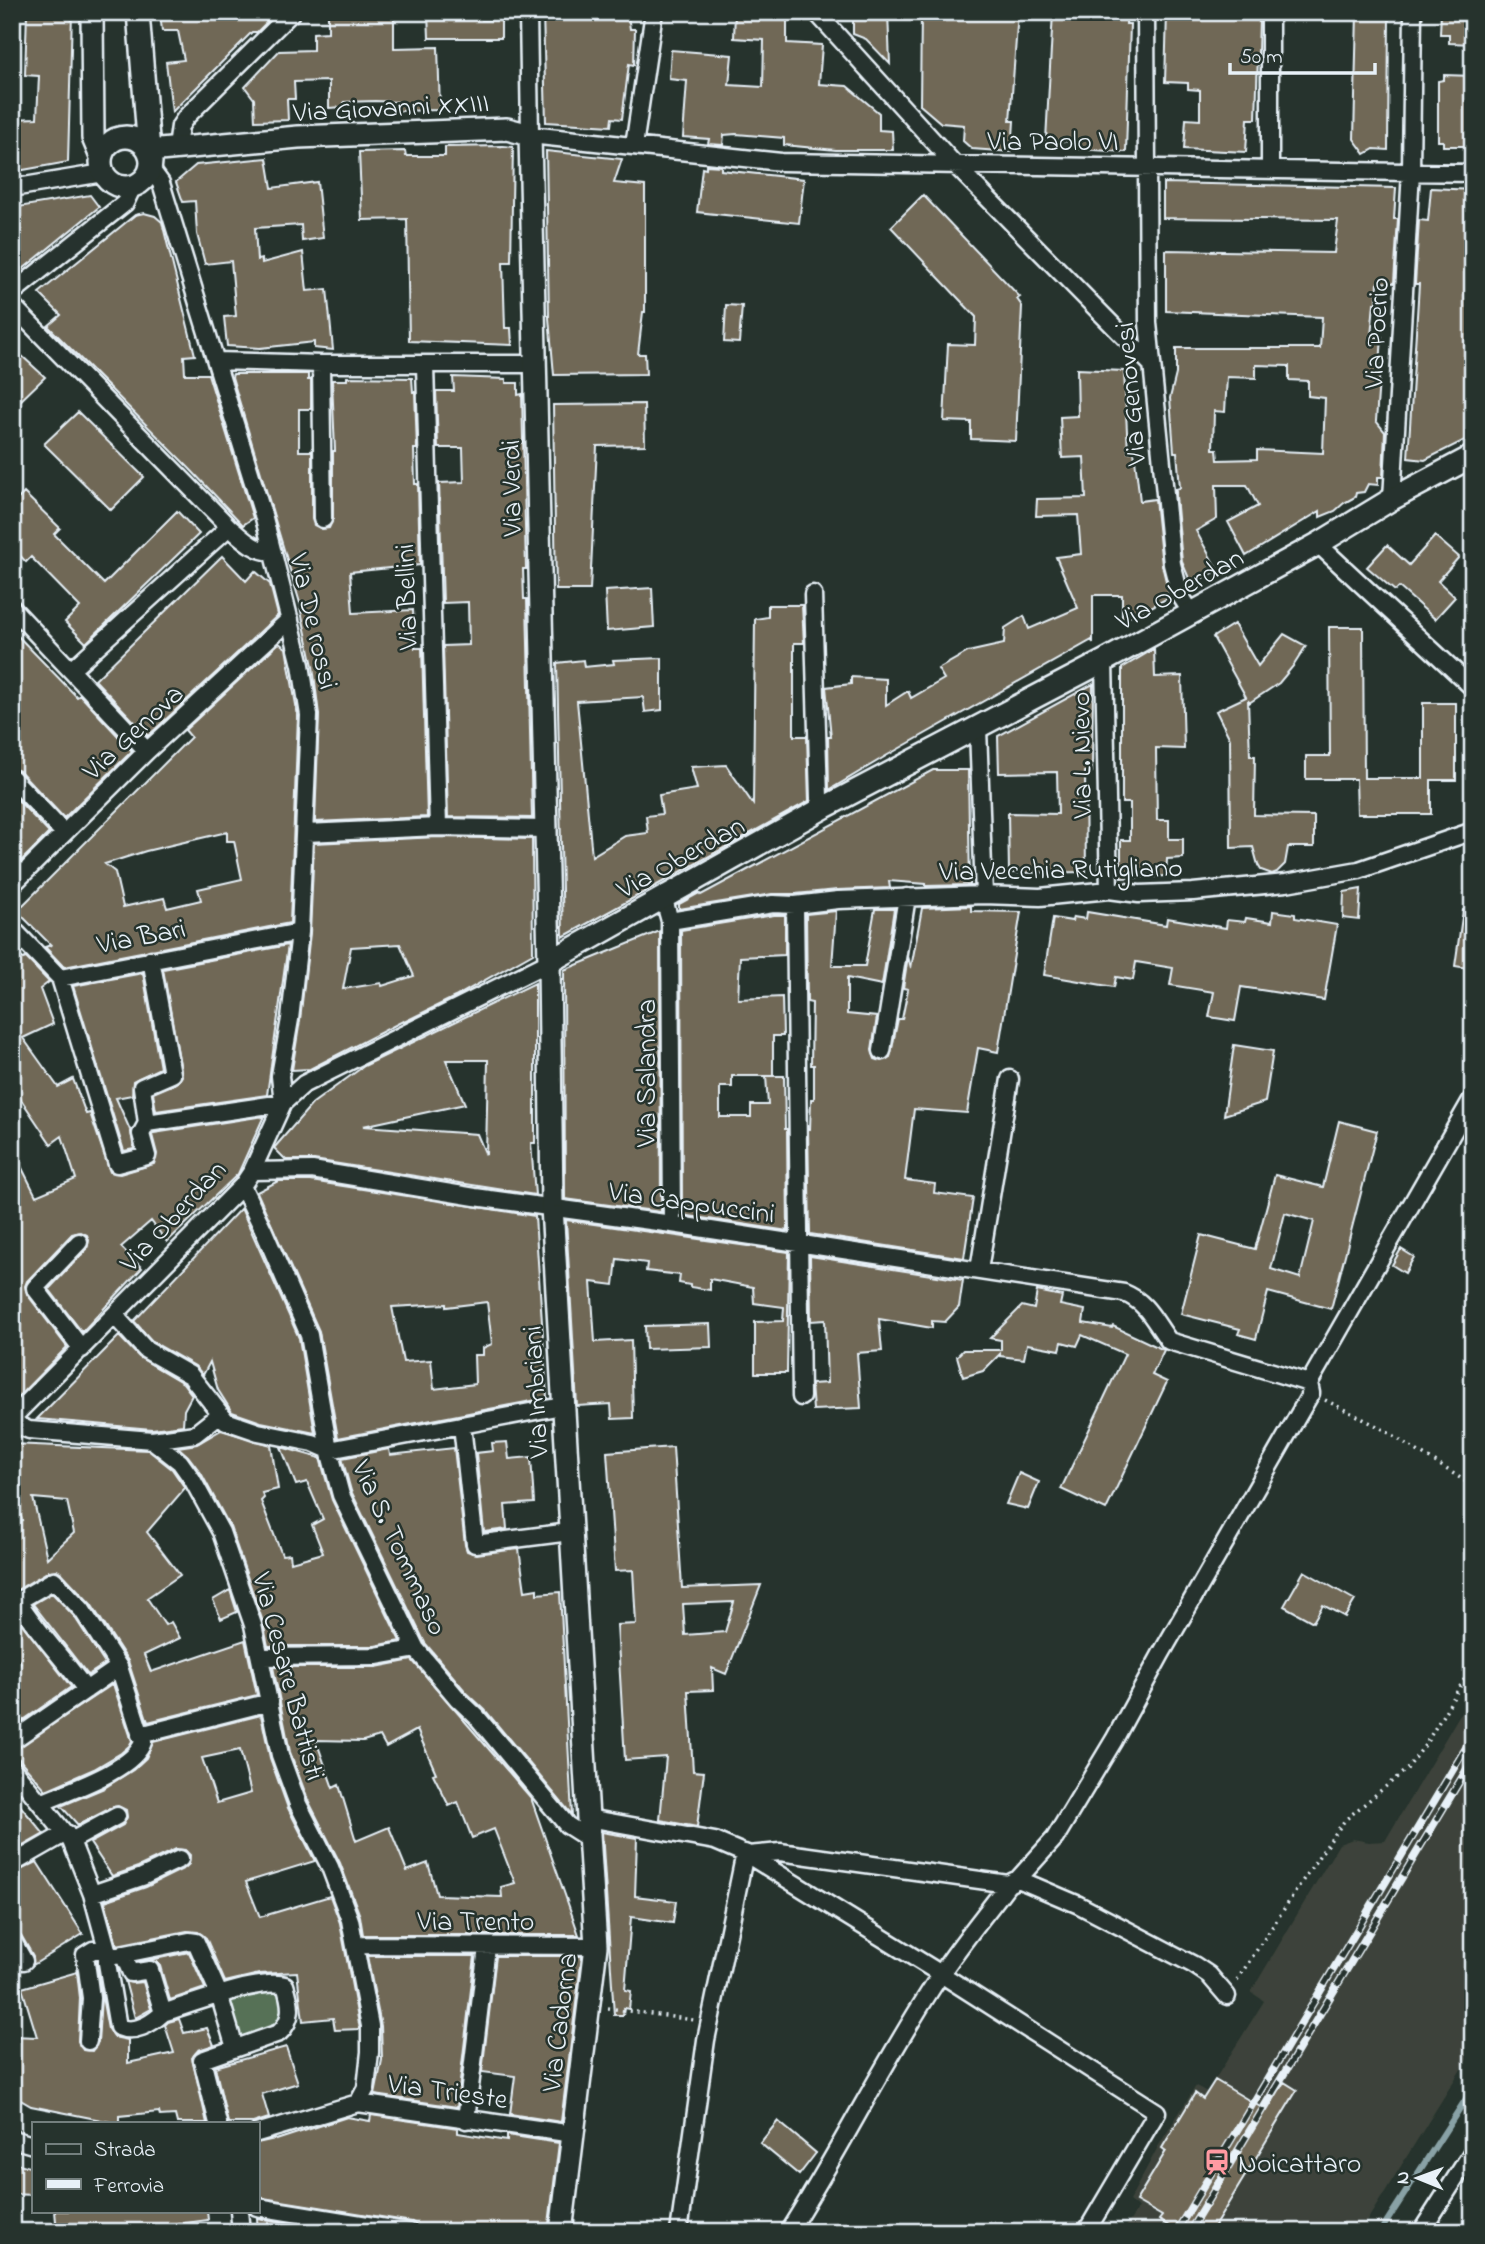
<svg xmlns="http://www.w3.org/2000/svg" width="1485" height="2244" font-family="'Indie Flower',sans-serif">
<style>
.built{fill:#3c433a}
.green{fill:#577157;stroke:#a0b1a8;stroke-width:2}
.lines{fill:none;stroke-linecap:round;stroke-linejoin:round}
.stream{stroke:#89a2a6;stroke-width:6}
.building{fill:#6f6857;stroke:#e8f1f8;stroke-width:2;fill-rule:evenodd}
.minor-casing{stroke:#e8f1f8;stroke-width:21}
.tertiary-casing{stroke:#e8f1f8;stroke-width:26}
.path{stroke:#e8f1f8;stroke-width:3.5;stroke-dasharray:2 5;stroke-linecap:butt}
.minor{stroke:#26332d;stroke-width:16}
.tertiary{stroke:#26332d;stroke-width:21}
.rail-casing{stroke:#e8f1f8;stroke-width:8}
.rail{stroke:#26332d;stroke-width:5;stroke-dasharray:16;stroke-linecap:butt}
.labels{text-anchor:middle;stroke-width:5;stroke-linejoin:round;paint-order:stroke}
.street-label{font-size:28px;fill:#e8f1f8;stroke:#26332d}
.poi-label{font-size:28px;fill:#e8f1f8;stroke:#26332d;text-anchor:start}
</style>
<rect width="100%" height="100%" fill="#26332d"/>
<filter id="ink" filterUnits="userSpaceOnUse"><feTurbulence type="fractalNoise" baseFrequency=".0143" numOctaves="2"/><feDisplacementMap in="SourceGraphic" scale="14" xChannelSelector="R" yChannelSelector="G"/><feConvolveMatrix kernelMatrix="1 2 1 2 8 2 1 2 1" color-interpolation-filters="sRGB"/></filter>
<g filter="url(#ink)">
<path class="built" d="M1473,1692v358l-113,182h-237l15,-24 -9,-7 30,-56 37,-59 11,6 57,-91 -13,-9 88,-148 14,-5 16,3 16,-1z"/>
<path class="green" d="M276,1988l6,5 4,20 -11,14 -36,10 -11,-39z"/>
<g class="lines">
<path class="stream" d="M1380,2232l93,-144"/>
</g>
<path class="building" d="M27,12h45l-4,150 -56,10v-38l5,-1 -4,-14 24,-1 2,-42 -14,-1z
M160,12h117l-20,20h-5l-80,80 -6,-50 18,-2 -6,-29h-16z
M328,12h66v36l44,-1 2,63 -42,1v-9l-23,-1 -31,1v5l-15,1v-27l-35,1 1,17h-8l1,21 -33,1 -1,-22 -9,-12 34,-36 34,-1v-17l15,-1z
M428,12h54v8h19v18h-72z
M543,12h53v5l32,-2 2,14h5l-1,36 -5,-1 -7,55 -10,-1 -1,8 -65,-4z
M735,12h47l5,5v26l35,2 -3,39 28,2 32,27v17l13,1 1,19h-57l-52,-5v-7l-48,-4 -12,1 -1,10 -15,-1 1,-5 -26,-2 4,-56 -18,-2 2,-29 61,5 -3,30 34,2 1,-47 -30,-2z
M862,12h26l2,52 -24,-25 -13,-5v-18h9z
M921,12h97l-8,109h4l-2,31 -40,-3 -9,-8 1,-16 -23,-2 -21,-18z
M1053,12h74l-1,12h4l-4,128 -48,-3v-7l-32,-2z
M1167,12h83l-1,7 10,1 -3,99h-8l-2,33 -62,-3 2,-30 14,1v-30l-12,-1v-6l-23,-1z
M1357,12h32l-1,138 -14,-1 -9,5 -11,-15z
M1441,12h30l2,32 -24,-1v-9h-9z
M1444,75l29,1v70h-30v-5h-5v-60l6,-1z
M503,146l10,1 -2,115h-8l2,66h6l1,17 -103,-4 -2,-122 -45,1 -3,-68 46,-1 1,5h39v-9z
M546,151l76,8 -8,24 31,3v126h-2l-5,42h7l1,20 -92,1 -5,-57z
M267,158l5,30 45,-6 6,56 -21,3 -1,-16 -46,3 2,32 5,-1v4l41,-11 4,39 20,-2 6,61 -19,-2v-6l-54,6 -33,-2 -3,-29 12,-1 -5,-55 -26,3 -8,-30 -2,-33 -12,1 -7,-20 20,-17z
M706,165l15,1v4l83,9 -5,44 -102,-11 5,-44 4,1z
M1163,183l233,5 -2,31h4l-4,64 -16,-1 -1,21h-3l-3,34h11l-6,84 9,11 -2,45h-5v8l-10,-1 -4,8 -8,1 -1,4 -11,6 -9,8 -15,6v-6l-74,45 -18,-34 30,-16 -11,-21h-31l1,34 -21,12 22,40 -27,12 -9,-21 -6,-66v-7l4,-1 -3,-36h-3l-4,-54 6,-24v-26h144l2,-31 -156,-6v-61l168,3 4,-33 -175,-2zM1256,365l33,1v14l19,1v15l17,2 -2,55 -66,-3v9l-39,1 -1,-11h-4l1,-38 11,1 2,-35 29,1z
M1431,188l42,2v246l-48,24 -17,-2 11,-174h-4l4,-64 9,1z
M90,195l9,12 -87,71v-70z
M923,195l97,102 -3,2 5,7 -6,135 -45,-2v-17l-27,-1 4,-77 27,1 1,-28 -85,-90z
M144,213l11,3 7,6 33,133 -11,1 1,18h23l45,144 -10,7 -53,-56 -142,-143 13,-11 -22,-22 96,-78z
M726,305l16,1 -3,37 -15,-1z
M22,356l23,21 -33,32v-44z
M1077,369l47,2 4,81 6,-1 6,50 15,-2 7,66 7,28 -3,6 -26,14 -1,-2 -17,9v-25h-29v48l-1,-3 -206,116 -57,34 -1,-53h3l-5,-50 25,-3v-7l35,2v26l22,-14 3,7 33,-19 -6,-10 30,-17 36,-8 1,-16 19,-12 5,13 49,-21 -22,-51 25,-3 -3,-39 -42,1 1,-17 49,-1 -2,-41 -22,1 -2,-41 18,-1z
M233,374h75v6h3v29h-12v42h13v68l2,6 8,4 7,-1 4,-9v-68h2l-3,-71h15v-3l65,1 1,14h2l2,57h-3l1,35h3l2,81 -70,7 3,41 60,-3 2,38h7l5,169 -112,5 4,-107 -6,-49 -12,-55 2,2 -71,-236z
M453,377l53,2v4h12v12l4,-1 4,175h-3l1,30h3l5,219 -84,-1 -5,-171 26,-1 -1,-43 -25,1 -4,-120 25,-1 -1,-34h-25l-2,-57h18z
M644,404l1,41 -48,1 -7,144h-34l-3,-185z
M78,412l66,65 -33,33 -67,-66z
M24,493l36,35 -6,6 50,50 73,-73 22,23 -113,109 -21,-21 15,-15 -49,-50 -5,5 -14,-15v-42z
M1435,536l24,21 -21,24 17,16 -20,22 -36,-32 -4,4 -28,-24 20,-22 22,20z
M222,556l24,25 9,-10 15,13 8,31 -130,121 -53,-56z
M652,588l2,39 -47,4 -2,-40z
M768,605h34l2,38h-10v93h13l2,65 -246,136 -6,-274 26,-3 1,7 30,-3 -1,-4 49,-2v52l-17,2 -2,-15 -66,4 15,155 33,-20 23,-3 -2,-17 16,-2 -3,-19 38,-6 -6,-22 35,-2 27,39 2,-185 13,-2z
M1234,624l24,42 26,-32 22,12 -12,19 -15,18 -30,20 -1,-3 2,56h5l-1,59 60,1v31h-26l-3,17 -8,8 -5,2 -11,-4 -3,-5 -5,-18 -22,1 -1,-109 -14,-28 30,-14 -33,-60z
M1329,627h34l1,151h59v-75h33v77h-25v34h-74l-1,-35h-50v-23h24z
M12,630l65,67 3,-2 52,56 -68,67 -44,-47 -8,-3z
M279,643l7,5 12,68 -8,207 -226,44 -19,-20 6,-2 -34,-34 174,-174 -6,-7zM227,832v9h7l8,38 -44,10 3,11 -34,8 -3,-10 -41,9 -8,-35 -10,-8 41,-13z
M1154,649l1,28 27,-1 2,73 -28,-1 1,72h12v19h14v19l-16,1 -1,17 -45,2v-38h9v-37h-8v-135z
M1093,684l-1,88h-7l1,100 -77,1 -1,-60 50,1 -1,-42 -58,1 -1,-37z
M933,770h35l2,115 -44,1v-2l-37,-3 1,7 -52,2 -43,4h-23l-93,15v-5l20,-11 2,2z
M12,794l37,39 -37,37z
M438,837l94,2 1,114 -78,44 -51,25 -1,-1 -93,48 -18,1 8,-50 10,-87 4,-90zM400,944l14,32 -32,10 -1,-3 -38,6 8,-42z
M1361,889l-2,31 -16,-2 1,-26z
M971,906v5l50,1 -23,140 -20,-4 -11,65 -53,-4 -9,71 30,4 -1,9 39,5 -9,60 -154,-24 -2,-105h2l1,-30h3v-34h-3l1,-62 -5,-1 -1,-88 30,-3 -4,55h33l10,-57h19l-12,76 -35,-7v36l30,3 -5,33 3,9 6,2 9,-4 8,-38h4l6,-30 -5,-1 5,-32 3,12 11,-60z
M1463,910l10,1v58l-18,-3z
M1273,911l22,3v4l42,7 -13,75 -83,-13 -6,34 -26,-4 5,-25 -44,-7 3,-17 -37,-6 -3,18 -17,-3 -2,10 -70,-12 9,-57 19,3 1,-4 13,2 1,-7 79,13 1,-7 59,10 1,-8 18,2 1,-4 26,4z
M774,915h11v40l-45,2 -2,42 44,-2 1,39h-10v40h-7h18l1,53h2l1,102 -106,-16 -1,-285zM732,1076h34l2,29h-17v12h-31v-30h12z
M660,931l1,281 -96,-13 -1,-229z
M288,945l-21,150 -111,16 -3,-18 24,-10 5,-7 -19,-107z
M12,948l11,11 3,-1 23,24 -9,7 13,35 -30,14 35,49 15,-8 13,35 4,-1 20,59 10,2 34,-10 3,-10 -5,-19 2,-2 110,-17 -26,58 -71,68 -16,-21 -30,26 21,21 -60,64 -33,-43 38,-40 2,-9 -2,-5 -6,-3 -9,2 -45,47 -2,5 2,8 40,53 -55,56v-255l24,48 40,-17 -14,-43 -11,8 -39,-58z
M143,973l17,95 -27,13 -1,14 -16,3 15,34 3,17 -10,2 -51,-165z
M535,983v160h-4l4,52 -221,-35h-28l-12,-12 39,-45 51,-37zM446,1060h42l-2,95 -9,-21 -114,-8 102,-22z
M1234,1045l39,6 -8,51 -41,13z
M1339,1121l38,10 -46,178 -63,-17 -12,47 -18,-5 2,-5 -59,-15 20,-79 54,14 20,-74 48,12zM1285,1213l29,8 -14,57 -29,-9z
M278,1181h33l224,35 12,182 -209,40 -19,-107 -62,-139zM487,1302l5,42 -9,4v7h-9l1,29 -41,5 -3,-29 -28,2 -11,-55 54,-3v3z
M241,1208l58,130 16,95 -54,-11 -29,-10 -14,-22 -8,-28 -7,13 -8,-9 -42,-24 -19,-21z
M566,1220l223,32 -2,121h-32v-51l28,-1 1,-14 -30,-4 -1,-16 -43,-8v11l-20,-3v-2l-11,-2 1,-8 -34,-4 1,-8 -30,-4 -3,26 -23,-3 4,60 36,-2 2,78 -21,1 -1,-15 -34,2z
M1401,1249l13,8 -9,16 -13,-8z
M810,1256l153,24 -4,27 -14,15 -13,-1v7l-53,-9 3,32 -25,2 4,55 -48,2 -2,-26 16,-1 -2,-63 -14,1z
M1037,1291l25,5 -2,9 25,5 -2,13 29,5 1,-2 51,24 -12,25 15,7 -61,128 -45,-21 64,-135 -43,-19 -5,11 -15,-4 -2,8 -33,-6 -3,15 -24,-3v-2l-17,17 -20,6 -6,-21 6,-6h38v-10l-11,-2 32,-32 12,3z
M710,1324l1,23 -65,2 -1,-23z
M119,1336l20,21 44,26 9,12 -8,15 -1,15 -31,4 -115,-10z
M221,1430l50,15 7,44 -16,4 2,5 -3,3 21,54 8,-1 1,8 32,-9 -11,-28 11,-6 -16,-37 -11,3 -15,-38 39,11 12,42 68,141 -25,5h-107l-5,-24 -33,-95 -29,-54 -13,-17 -10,-9 19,-3z
M507,1442l2,17 22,-2 3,46 -29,2 2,24 -23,3 -8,-79 17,-2 -1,-8z
M12,1444l136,6 24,19 13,19 -38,44 33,43 -33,23 18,27 6,-3 9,16 -36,17 7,17 94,-32 12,55 -109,27 -20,-61 -37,-57 -29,-31 -5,-3 -8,1 -32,19 -5,-1v-67l10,-2 -10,-30zM33,1498l34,3 7,32 -27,25z
M673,1447l9,141 79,-3 -35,89 -14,-6 1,22 -25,1 5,80 11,1 -7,55 -37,-7 6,-63 -41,3 -8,-135 19,-1 -3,-54 -18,1 -8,-119zM734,1602l-9,30 -40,3 -2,-31z
M454,1448l11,97 2,6 9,3 43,-5 6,42 12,-2v5l23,-2 12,223 -87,-105 -19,-18 -41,-49 -74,-152 -9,-33 47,-9 1,6z
M1019,1473l20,9 -11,27 -22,-5z
M1304,1571l51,29 -10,17 -22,-12 -10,17 -29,-16z
M230,1590l7,22 -16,7 -8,-19z
M52,1593l22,23 31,48 -17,11 -55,-71z
M12,1611l59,76 -59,41v-14l7,-5 -7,-8v-31l9,-7 -9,-11z
M412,1660l119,138 48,137h-216l-3,-19 -20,-53 -32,-63 -18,-48 -17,-85h103zM417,1730l19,43 -3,1 16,32 9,-4 14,36 22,-9 21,54 -14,4 1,10 -65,-2 -9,-32 -21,8 -18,-44 -33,14 -17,-56 -6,3 -17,-48 47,1 17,-5 6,11z
M113,1684l19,57 -3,5 -8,7 -27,16 -48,21 -34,-39z
M261,1715l9,43 18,50 27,53 -69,21 14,35 70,-21 10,27 20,106 -25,1 -2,-12 -30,3 -6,-49 -38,2 -34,8 -19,-44 -8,-6 -11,-1 -70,14 -12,-44 41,-14 39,-19 4,-4 1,-9 -5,-5 -9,-1 -38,18 -26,9 -22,-33 33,-18 4,-8 -1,-7 -8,-4 -5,1 -35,18 -17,-19 43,-18 29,-18 13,-12 7,-16zM240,1750l11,43 -34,10 -15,-45z
M12,1796l32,38 -32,18z
M602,1832l35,6 -2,58 41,5 -3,22 -42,-6 -6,73 6,1 -2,18 -5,-1 -1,7h-9z
M37,1862l46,72 -50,31v-9l-12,-21 -9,-5v-56z
M189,1952l16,36 -35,12 -10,-34 -3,-4 -7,-2z
M367,1956h108l-18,151 -82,-12 7,-35 -1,-34z
M496,1956h86l-21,166 -51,-8 5,-38 -33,-4z
M77,1972l3,26 -2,43 5,9 9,1 6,-9 3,-44 -3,-23 10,54 6,8 14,3v23l46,-10 -9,-28 3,-3 11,-3 5,14 23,-5 7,17 -16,5 -6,8 15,65h-30l-2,-8 -15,1 -1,-4 -40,4v7h-3l-85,-17 -19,-11v-59l25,1 -15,-49z
M125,1981l7,2 11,-1 8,27 -16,9z
M286,2047l12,36 -36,11 7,24 -16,5h-25l-13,-56z
M1215,2080l52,31 17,-29 13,8 -86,142h-32l-20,-12 3,-4 -26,-15 30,-50 -4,-3 33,-55 8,6z
M371,2115l87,13v5l49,8v-6l52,8 -11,89h-94l-36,-6 -6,-4 -155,-25v-54l18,-4 1,1 71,-23 23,4z
M778,2121l38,32 -17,22 -39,-32z
M12,2162l21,6v27l-21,-1z
M55,2211h152l1,9 -51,7 1,5h-101z
M257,2218l86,14h-85z"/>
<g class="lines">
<g class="minor-casing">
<path id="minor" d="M528,12l2,123 251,27 692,11
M816,12l139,153 196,199
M1146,12l2,311 24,241 8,31 11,17
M1270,12v157
M634,146l20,-134
M177,148l3,-22 6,-9 106,-105
M12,188l91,-15
M12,293l113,-90 8,-17
M12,305l217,222c14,12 25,24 44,25
M216,361l105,3h214
M321,364l2,155
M425,365l13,462
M1392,499l19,-328 2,-159
M1318,544l155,144
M813,594l6,204 6,9
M12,608l135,143
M1104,661l5,229
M71,670l158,-143
M978,728l6,167
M12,778l51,54
M306,833l132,-6 108,2
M12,885l135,-134 143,-132
M663,896l7,25 103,-17 22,1 43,-5 146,-5 56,2 69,-7 30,4 54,-2 93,-9 73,-13 114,-39
M795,905l6,492
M670,921l2,303
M12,928l48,50 240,-46
M60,978l57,186 30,-8 -6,-22 6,-11 136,-20 -3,-27 10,-57 10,-87 9,-217 -8,-50 -37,-147 -103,-335 -11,-15
M882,1051l25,-154
M147,1123l-5,-36 30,-13 -21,-115
M252,1171l60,-1 163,27 197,27 452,69c23,9 30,28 45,48l140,42
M242,1186l21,43 46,106 20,115 12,45 75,154 42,50 19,18 90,108 22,14
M79,1242l-44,46 47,61
M979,1270l31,-191
M115,1316l31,34 44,25 36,46 32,11 55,11 16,7 233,-44
M462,1425l13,119 95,-12
M152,1440l43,-6 24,-19
M12,1599l6,2 36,-21 28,30 37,57 24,75c-9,28 -75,49 -102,61
M18,1601c20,32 46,58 68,89
M260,1657l116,-1 40,-7
M140,1735l130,-33
M12,1741l107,-74
M12,1768l59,73 21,53 15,55v14l11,64c16,7 33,-3 45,-14
M588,1818l127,23 33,14 193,119 216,138 -71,120
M71,1841l46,-25
M748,1855l32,-3 228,32
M12,1864l54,-31
M1018,1879l61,26 115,60 15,10 18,21
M92,1894l50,-17 38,-18
M12,1940l12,21
M355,1945l241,1
M123,1954l8,19 19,-3 13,43c25,-8 99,-36 122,-28 6,18 9,34 -6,48l-77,27 16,63
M115,1956l74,-15 7,1 23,52 16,54
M88,2041l3,-43 -6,-43 8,-5 14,-1
M358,2103l215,31
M466,2120l21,-173
M257,2133l101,-30 8,-15 4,-36v-26l-20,-106 -20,-53 -32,-63 -18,-49 -27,-130 -32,-93 -29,-53 -12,-17 -28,-22 -123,-10 -9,-4 -8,-8 230,-232 10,-15 31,-68 21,-19 245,-122
M12,2139l21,6
M257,2207l153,25
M239,2211l2,21
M679,2232l27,-192 39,-187
M788,2232c54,-84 97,-174 153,-258 20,-31 45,-60 67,-90l10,-5 37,-41 59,-98 47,-86 150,-261 -2,-10 164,-286
M1421,2232l52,-81"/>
</g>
<g class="tertiary-casing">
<path id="tertiary" d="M92,12l1,126 8,19
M138,12l11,139 149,-14 209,-8 23,6 19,827 3,245 36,611 8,128 -35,286
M101 162a25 25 0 1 1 50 0a25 25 0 1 1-50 0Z
M549,962l276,-155 279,-146 214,-117 74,-45 81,-43"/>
</g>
<path class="path" d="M1325,1400l56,28 92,58
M1237,1980l80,-121 28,-39 62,-51 18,-24 48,-80
M608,2008l86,12"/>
<use href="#minor" class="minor"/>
<use href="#tertiary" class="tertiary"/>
<g class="rail-casing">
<path id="rail" d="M1176,2232l297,-496
M1189,2232l284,-473"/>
</g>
<use href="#rail" class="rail"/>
</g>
</g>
<defs>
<g id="station-bare" transform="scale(2.1)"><path d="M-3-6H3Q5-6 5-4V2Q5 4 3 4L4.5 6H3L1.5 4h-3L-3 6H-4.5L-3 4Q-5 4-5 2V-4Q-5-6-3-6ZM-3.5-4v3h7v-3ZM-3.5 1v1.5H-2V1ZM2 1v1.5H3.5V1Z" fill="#ff9aa2" stroke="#26332d" stroke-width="2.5" paint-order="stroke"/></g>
</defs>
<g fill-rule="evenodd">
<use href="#station-bare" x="1217" y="2162"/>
</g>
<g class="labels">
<g class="street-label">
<text transform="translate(391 106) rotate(-3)" y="10">Via Giovanni XXIII</text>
<text x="1053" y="150">Via Paolo VI</text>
<text transform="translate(1375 333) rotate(-87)" y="10">Via Poerio</text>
<text transform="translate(1129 394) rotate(-95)" y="10">Via Genovesi</text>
<text transform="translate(510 488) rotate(-91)" y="10">Via Verdi</text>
<text transform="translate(1179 588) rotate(-29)" y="10">Via Oberdan</text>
<text transform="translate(405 597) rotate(-92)" y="10">Via Bellini</text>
<text transform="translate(315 621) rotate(77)" y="10">Via De rossi</text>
<text transform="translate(132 731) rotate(-43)" y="10">Via Genova</text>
<text transform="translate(1080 755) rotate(-91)" y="10">Via L. Nievo</text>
<text transform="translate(680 856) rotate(-29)" y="10">Via Oberdan</text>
<text transform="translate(1061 868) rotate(-1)" y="10">Via Vecchia Rutigliano</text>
<text transform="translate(141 935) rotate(-11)" y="10">Via Bari</text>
<text transform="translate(645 1073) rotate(-90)" y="10">Via Salandra</text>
<text transform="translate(692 1201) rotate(8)" y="10">Via Cappuccini</text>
<text transform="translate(172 1215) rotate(-47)" y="10">Via Oberdan</text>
<text transform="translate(534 1392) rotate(-93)" y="10">Via Imbriani</text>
<text transform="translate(401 1547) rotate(65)" y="10">Via S. Tommaso</text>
<text transform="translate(290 1676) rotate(75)" y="10">Via Cesare Battisti</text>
<text x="476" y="1930">Via Trento</text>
<text transform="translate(558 2022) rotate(-83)" y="10">Via Cadorna</text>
<text transform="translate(448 2090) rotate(8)" y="10">Via Trieste</text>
</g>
<g class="poi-label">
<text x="1238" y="2172">Noicattaro</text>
</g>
</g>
<rect width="1485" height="2244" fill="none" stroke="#26332d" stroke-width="42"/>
<rect x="21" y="21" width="1443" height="2202" fill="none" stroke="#e8f1f8" stroke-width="2.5" filter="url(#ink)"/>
<rect x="32" y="2122" width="228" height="91" fill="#26332d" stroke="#747f7e" stroke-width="2"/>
<rect x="46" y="2144" width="35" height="10" fill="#26332d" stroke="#747f7e" stroke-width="2"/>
<text x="94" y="2156" font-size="21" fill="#e8f1f8">Strada</text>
<rect x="46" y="2179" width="35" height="10" fill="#e8f1f8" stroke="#747f7e" stroke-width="2"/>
<text x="94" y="2192" font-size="21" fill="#e8f1f8">Ferrovia</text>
<g transform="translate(1418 2178) rotate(271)" stroke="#26332d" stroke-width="5" paint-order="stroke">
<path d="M0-5L12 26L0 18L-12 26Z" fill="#e8f1f8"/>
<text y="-10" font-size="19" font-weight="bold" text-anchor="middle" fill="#e8f1f8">N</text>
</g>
<path d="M1230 63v10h145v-10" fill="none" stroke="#e8f1f8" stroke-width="3.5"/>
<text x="1240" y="63" font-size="21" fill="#e8f1f8" stroke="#26332d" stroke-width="5" paint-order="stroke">50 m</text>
</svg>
